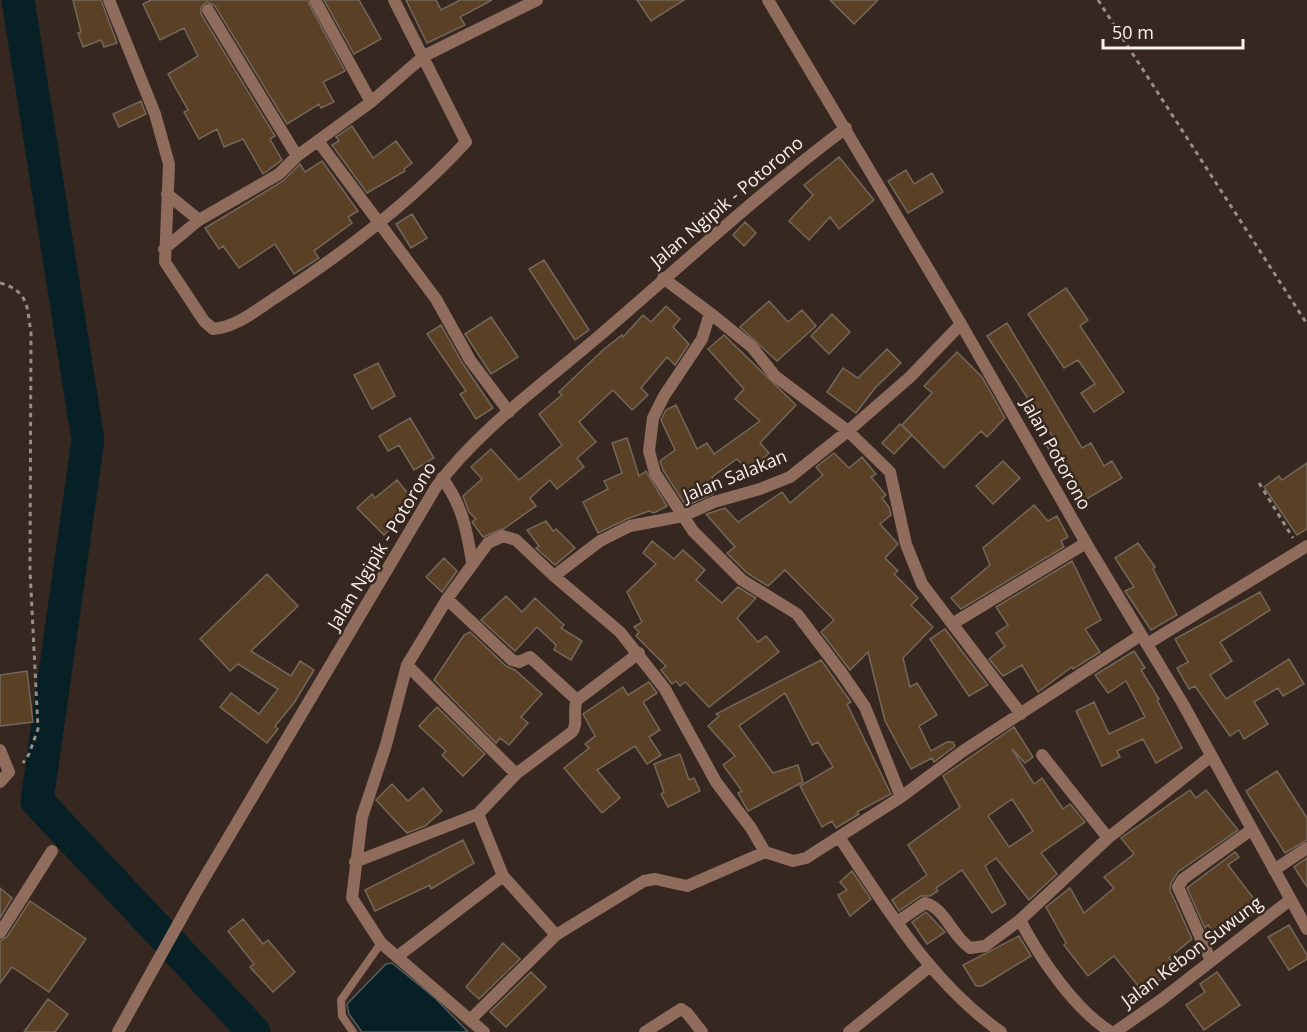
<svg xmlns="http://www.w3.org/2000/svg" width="1307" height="1032" font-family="'Open Sans',sans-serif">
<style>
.water{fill:#062025;stroke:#4f5e60;stroke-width:1.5}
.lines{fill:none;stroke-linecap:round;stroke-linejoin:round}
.river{stroke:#062025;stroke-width:33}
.building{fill:#5a4125;stroke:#74675a;stroke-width:1.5;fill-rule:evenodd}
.path{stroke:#998d87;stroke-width:3;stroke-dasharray:4.5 4.5;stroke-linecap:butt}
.service{stroke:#8f6c5c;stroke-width:8}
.minor{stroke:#8f6c5c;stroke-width:12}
.tertiary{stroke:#8f6c5c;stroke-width:12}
.labels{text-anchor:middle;stroke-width:5;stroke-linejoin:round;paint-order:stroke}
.street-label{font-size:18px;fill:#faf0eb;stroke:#362820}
</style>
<rect width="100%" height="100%" fill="#362820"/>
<path class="water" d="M392,963l44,36 32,33h-106l-13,-18 -2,-10 39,-40z"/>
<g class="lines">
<path class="river" d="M18,0l70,440 -51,361 217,231"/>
</g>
<path class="building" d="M73,0h28l16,43 -13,4 -3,-7 -18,7 -5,-14 3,-1z
M151,0h156l38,71 -22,11 11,20 -13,6 -2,-4 -32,20 -72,-118 -8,-4 -6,5v7l74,122 -5,3 12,21 -19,14 -20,-35 -19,8 -7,-18 -18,10 -15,-27 4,-2 -20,-36 30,-18 -14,-28 -24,12 -17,-36z
M324,0h35l22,39 -27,15z
M406,0h30l5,10 19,-10h32l-32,17 5,8 -38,18z
M637,0h47l-33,21z
M830,0h48l-24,24z
M141,101l5,13 -27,13 -6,-13z
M352,126l21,32 23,-17 16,22 -8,6 1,2 -38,22 -35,-48 7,-4 -3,-4z
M839,157l35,43 -35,29 -9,-12 -21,23 -20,-19 24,-26 -9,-10z
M322,161l36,50 -10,6 4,6 -38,28 5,7 -25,16 -19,-30 -36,24 -16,-22 -4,3 -14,-21 78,-47 17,-17 5,8z
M906,170l8,14 18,-11 11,19 -35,21 -20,-32z
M412,214l15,24 -16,10 -15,-24z
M745,222l11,11 -12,13 -11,-11z
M544,260l45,70 -14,10 -46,-71z
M1066,288l22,32 -8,6 44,66 -30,20 -13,-19 14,-9 -17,-24 -14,8 -36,-54z
M769,301l19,21 14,-12 14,16 -39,35 -37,-34z
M666,306l14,13 -7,8 16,17 -14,21 -8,-8 -26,31 7,7 -16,15 -19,-20 -34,32 17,20 -19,16 7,9 -27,22 -7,-9 -20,18 6,8 -31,22 -22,9 -11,-15 4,-3 -7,-7 -6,-16 19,-17 -11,-12 20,-18 28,31 43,-35 -23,-31 23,-19 -3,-3 44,-42 19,-15 1,2 20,-22 8,7z
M832,314l18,18 -21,22 -18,-18z
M491,317l27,40 -27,17 -26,-40z
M1007,323l75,125 9,-5 13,23 8,-5 10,17 -44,26 -10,-17 3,-1 -26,-43 8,-6 -66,-101z
M441,325l22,39 30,44 -17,11 -16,-25 6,-3 -39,-57z
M724,335l72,70 -36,38 9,10 -20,19 -12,-13 -25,18 3,4 -8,6 6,7 -27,12 -23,-36 -3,-9 15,-11 -14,-30 5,-10 10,-5 21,44 10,-6 7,11 46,-33 -25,-22 9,-10 -36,-40z
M887,349l14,14 -26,25 -19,25 -29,-21 16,-24 15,10z
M957,352l25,25 23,41 -18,19 -6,-6 -37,37 -42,-43 30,-32 -8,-7z
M378,363l17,33 -23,13 -18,-34z
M410,418l24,40 -20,12 -15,-25 -11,6 -9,-15z
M900,424l12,11 -18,19 -12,-11z
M627,438l12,38 7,-5 21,35 -13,7 -5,-2 -22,8 -29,14 -15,-31 25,-13 -4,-8 18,-8 -10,-30z
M834,453l15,15 13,-11 14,17 -5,3 15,18 -4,3 7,9 2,8 -11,9 18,20 -13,14 13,13 -4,3 24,24 -7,7 22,22 -30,31 7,29 7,-4 20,32 -18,11 12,25 16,-9h6l2,4 -21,16 -2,-4 -21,11 -26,-48 -17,-69 -18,18 -29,-38 13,-12 -49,-50 -17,16 -21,-13 -20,-20 8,-6 -29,-33 19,-6 13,14 44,-30 8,11 33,-28 -7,-8z
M1003,461l17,17 -27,26 -17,-18z
M1307,463v66l-10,6 -33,-48 15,-11 3,4z
M397,480l17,21 -20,17 4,3 -14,14 -27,-27 15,-14 3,4z
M1034,505l14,16 9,-5 11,21 -7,4 3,6 -103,62 -10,-11 39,-33 -7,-17z
M546,521l7,10 3,-2 19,19 -20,17 -19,-17 3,-2 -12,-16z
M652,541l22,18 9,-9 22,20 -9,10 26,23 16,-16 18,11 -19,20 21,24 8,-6 13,16 -70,55 -24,-25 -5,4 -4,-5 -4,3 -11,-14 5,-4 -30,-30 3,-4 -5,-5 8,-5 -15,-30 29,-28 -13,-11z
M1138,543l17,24 -2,2 24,46 -26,15 -26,-39 9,-4 -19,-29z
M444,558l13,13 -15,21 -16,-15z
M1072,561l29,59 -16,9 15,23 -27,17 -1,-2 -34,25 -16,-27 -19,11 -14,-17 16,-13 -9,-13 12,-8 -12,-18z
M267,574l31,32 -47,45 40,25 9,-15 14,9 -20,33 -19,23 3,3 -11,14 -47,-36 11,-14 28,21 19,-25 -40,-25 -8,7 -30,-32z
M1260,592l10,18 -50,32 12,19 -22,14 16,24 63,-40 15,25 -21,12 -5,-8 -24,14 14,22 -24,15 -5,-9 -9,6 -35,-50 -6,3 -12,-21 11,-6 -13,-23z
M506,596l16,16 13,-14 29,27 -3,3 21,13 -11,19 -17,-10 2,-5 -19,-18 -22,24 -34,-31z
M945,629l43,56 -19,11 -39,-57z
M470,632l36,34 9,4 27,24 -21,23 7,6 -19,22 -9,-7 -4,5 -62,-63 30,-45z
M1134,651l11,17 -4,2 18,29 -2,1 25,48 -26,15 -13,-24 -26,12 3,6 -18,9 -26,-55 18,-9 15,32 36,-17 -19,-36 -18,12 -13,-18z
M821,660l30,42 -4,2 44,90 -34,18 2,2 -23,14 -4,-7 -10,6 -22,-41 33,-19 -15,-25 -6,3 -27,-52 -46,33 34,47 25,-8 5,17 -55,29 -10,-18 4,-2 -19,-26 12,-9 -27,-30 11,-10 -3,-2z
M27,671l6,51 -33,4v-51z
M649,682l8,11 -14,9 17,28 -11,7 12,18 -14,9 -12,-18 -38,24 23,28 -18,15 -38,-45 25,-20 -4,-4 10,-8 -12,-22 40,-27 5,8z
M437,707l48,47 -22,22 -21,-21 4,-4 -27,-25z
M1014,727l19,30 -8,6 -13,-14 22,35 8,-6 21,31 7,-5 15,18 -44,31 16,21 -28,26 -33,-42 -11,8 21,38 -14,9 -30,-43 -26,18 2,3 -8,5h-9l-22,15 -7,-11 35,-25 -19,-30 52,-38 -17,-31zM1012,799l21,32 -24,16 -21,-31z
M680,754l9,26 5,-2 6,13 -32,16 -7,-13 3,-2 -10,-28z
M1277,771l30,47v22l-22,13 -39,-62z
M392,784l16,17 15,-13 19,23 -17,15 -18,7 -31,-33z
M1190,790l6,8 10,-8 32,40 -60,42 -7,11 -1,7 22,49 -23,19 7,9 -32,26 -30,-37 -26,20 -24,-31 2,-2 -20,-36 24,-19 14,25 30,-25 -10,-11 30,-23 -13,-16z
M463,840l11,23 -43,26 -1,-4 -55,26 -10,-21z
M1235,852l4,5 -11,8 33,43 -42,31 -11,-14 -3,3 -18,-40z
M1307,858v29l-13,-20z
M852,871l19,28 -21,17 -12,-21 9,-5 -7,-8z
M0,888l12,10 -12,20z
M30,901l56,38 -37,53 -37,-25 -12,16v-42l7,-4z
M926,912l19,20 -18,12 -15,-22z
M243,919l20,25 5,-4 27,32 -22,20 -23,-25 4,-3 -26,-33z
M1289,925l18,30v4l-18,11 -21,-33z
M1019,936l12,20 -49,30h-6l-13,-21z
M503,943l17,16 -41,40 -13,-12z
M531,972l15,15 -40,40 -16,-15z
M1217,972l23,33 -36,25 -18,-25 19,-13 -5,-8z
M48,999l20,15 -13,18h-31z"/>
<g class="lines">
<path class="path" d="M1098,0l209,324
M0,283c29,8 27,24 31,50l-1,237 8,159 -9,25 -6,9
M1259,483l34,55"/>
<path class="service" d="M353,1032l-11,-16 -1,-16 40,-57"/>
<path class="minor" d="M109,0l46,114 14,50 -4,98 39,59 9,8c25,-2 44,-20 65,-33 67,-44 134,-95 188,-154l-72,-142
M315,0l56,102
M208,10l89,146
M318,141l118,158 34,61 39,52
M167,194l32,26
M164,249l35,-29 80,-46 18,-18 74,-54 53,-46 113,-56
M663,278l47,35 -8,26 -38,57 -11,22 -4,33 6,22 38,58 49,49 55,34 44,58 24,35 36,90 62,-46 178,-116
M710,313l42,34 23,29 73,55 42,41 16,72 16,40 99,130
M442,478c20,26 25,53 30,84
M554,576l46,-35 30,-15 53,-10 31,-14 46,-13 30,-12 58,-46 62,-54 51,-53
M447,599l65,61 7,2 11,-5 47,43
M952,624l134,-81
M1147,644l160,-98
M407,665l109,109
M0,750l9,22 -9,10
M1042,755l66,83
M478,814l25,62 53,59
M839,837c48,71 91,145 162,195
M355,862l123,-48 38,-40 56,-42c7,-9 0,-21 5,-32l62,-47
M1274,870l33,-22
M1020,920c19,37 55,90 91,112
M897,922l28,-19c20,5 27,33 45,45l15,-2 35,-26 88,-82 102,-81
M0,933l52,-82
M398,956l105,-80
M1211,961l-33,-74 5,-8 68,-49
M471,1019l85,-84 88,-54 11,-2 32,7 78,-34
M484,1032l-103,-89 -29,-45 10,-81 24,-72 21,-80 40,-66 41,-56 15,-7 13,4 38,36 66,56 45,57 51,93 35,46 14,24 28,9 13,-3 95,-61
M645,1032l36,-23 6,4 15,19
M849,1032l80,-65
M1115,1032l46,-32 129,-100"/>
<path class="tertiary" d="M768,0l193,324 125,219 97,161 124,225
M118,1032l78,-140 240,-405c44,-59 107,-103 163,-151 82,-70 160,-143 247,-208"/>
</g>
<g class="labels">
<g class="street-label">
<text transform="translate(727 202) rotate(-40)" y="6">Jalan Ngipik - Potorono</text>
<text transform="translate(1056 454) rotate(61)" y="6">Jalan Potorono</text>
<text transform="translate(735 476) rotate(-22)" y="6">Jalan Salakan</text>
<text transform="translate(382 546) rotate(-59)" y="6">Jalan Ngipik - Potorono</text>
<text transform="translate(1192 952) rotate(-37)" y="6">Jalan Kebon Suwung</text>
</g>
</g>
<path d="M1103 39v9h140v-9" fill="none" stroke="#faf0eb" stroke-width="3"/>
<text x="1112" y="39" font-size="18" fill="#faf0eb" stroke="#362820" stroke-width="4.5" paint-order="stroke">50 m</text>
</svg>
